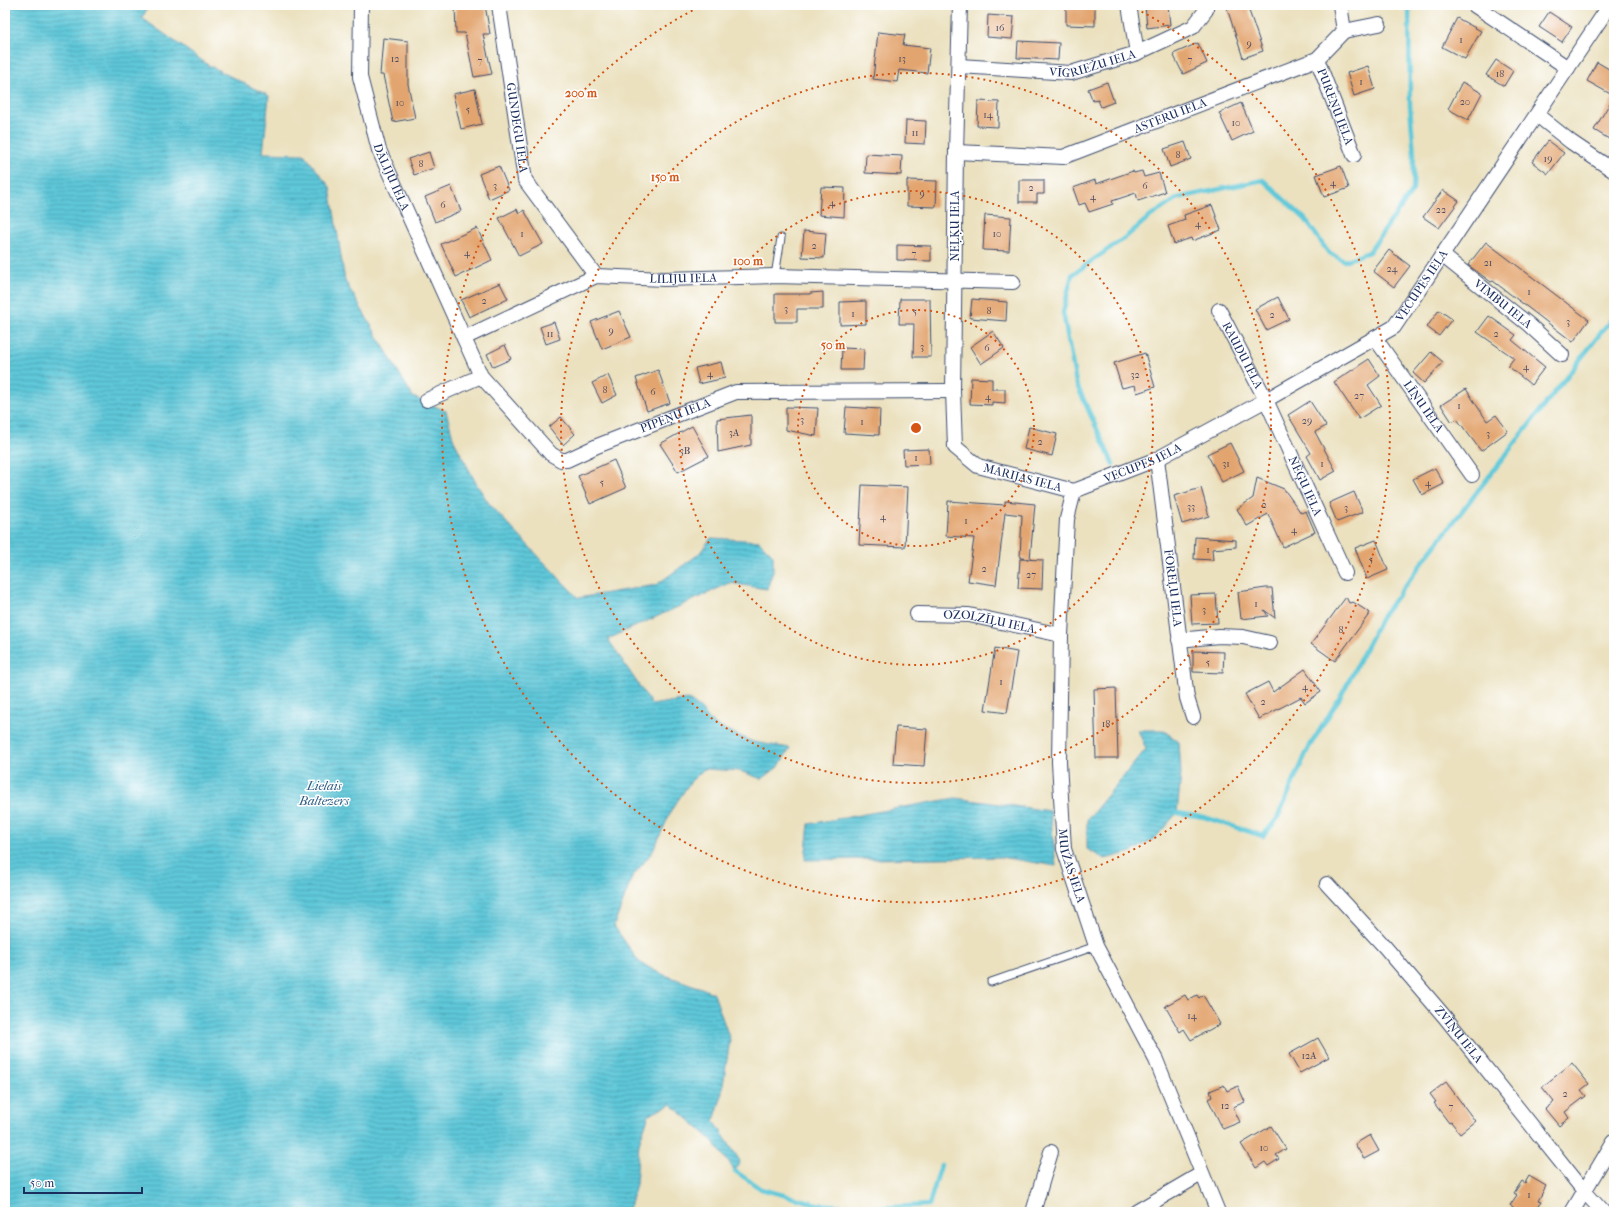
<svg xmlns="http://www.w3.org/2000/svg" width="1619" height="1217" font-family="'IM FELL French Canon',serif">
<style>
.water{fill:url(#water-rules);stroke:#3c7c9c}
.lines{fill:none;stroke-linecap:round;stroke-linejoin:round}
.stream{stroke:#5ec8d9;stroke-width:4.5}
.building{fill:#e3a570}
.service-casing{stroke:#3a4a6d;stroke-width:9}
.minor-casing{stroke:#3a4a6d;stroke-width:16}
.service{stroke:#fff;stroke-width:7}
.minor{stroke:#fff;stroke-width:14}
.ring{fill:none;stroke:#d45514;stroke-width:2;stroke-dasharray:2 4}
.labels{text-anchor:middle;stroke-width:3;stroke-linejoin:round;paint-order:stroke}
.number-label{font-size:10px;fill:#4d4c62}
.street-label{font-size:12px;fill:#1b2f5e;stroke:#fff}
.water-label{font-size:13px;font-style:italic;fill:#2f5d83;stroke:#fff}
.centre{fill:#d45514;stroke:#fff;stroke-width:2}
.ring-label{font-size:12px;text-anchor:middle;font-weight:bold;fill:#d45514;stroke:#fff;stroke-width:3;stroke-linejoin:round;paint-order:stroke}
</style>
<defs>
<pattern id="water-rules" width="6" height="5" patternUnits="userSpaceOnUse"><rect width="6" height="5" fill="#5ec8d9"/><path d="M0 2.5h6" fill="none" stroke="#4da3b3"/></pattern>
</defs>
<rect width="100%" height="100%" fill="#fff"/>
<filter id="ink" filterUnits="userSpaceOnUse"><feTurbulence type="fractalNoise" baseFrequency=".025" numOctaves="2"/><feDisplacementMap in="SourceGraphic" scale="8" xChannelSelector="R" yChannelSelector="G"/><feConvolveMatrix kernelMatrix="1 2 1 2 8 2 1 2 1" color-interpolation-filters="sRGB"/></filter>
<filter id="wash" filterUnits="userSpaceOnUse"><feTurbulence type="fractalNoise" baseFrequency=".012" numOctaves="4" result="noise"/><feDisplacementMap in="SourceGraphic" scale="16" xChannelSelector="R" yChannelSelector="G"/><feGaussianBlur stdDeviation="0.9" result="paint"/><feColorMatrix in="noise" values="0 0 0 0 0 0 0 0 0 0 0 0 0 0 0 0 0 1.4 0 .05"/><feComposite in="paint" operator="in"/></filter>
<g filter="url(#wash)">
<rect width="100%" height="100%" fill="#ebe1bf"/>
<path class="water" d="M5,5h144l-7,13 66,47 61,31 -6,57 41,1 26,33 15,94 68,116 33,14 8,30 23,44 13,20 88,93 78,-13 43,-31 12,-16 48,3 14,14v16l-6,18 -37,-6 -122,56 44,66 35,-6 13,9 13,16 40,18 37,6 -11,18 -17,13 -22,-8 -36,-2 -13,12 -19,28 -19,42 -21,26 -18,49 25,36 20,11 45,16 10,5 16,46 -9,58 -7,23 26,40 -5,10 -23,-31 -41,-36 -22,11 -10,28 -3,41 -6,22 -8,6h-617z
M1138,730h25l16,12 2,32 -4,39 -22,25 -24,14 -26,7 -18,-10v-29l59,-71z
M955,798l95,13 6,55 -56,-9 -195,3 4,-36z"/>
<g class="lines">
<path class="stream" d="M1113,464l-37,-81 -13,-71 9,-37 55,-39 21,-18 30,-20 85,-18 42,39 23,33 16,9 25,-9 44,-62 1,-36 -4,-48 -1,-101
M1177,813l27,4 59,19 14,-17 31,-70 34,-55 39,-76 46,-62 187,-240
M735,1171l26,18 56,15 60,4 52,-3 12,-40"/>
</g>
<g id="blocks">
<path class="building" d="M455,5h30l5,29h-7l9,40 -18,3 -9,-44h-9z
M1066,5h29v21l-29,-1z
M1145,5h23l2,20 -23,3z
M1226,5h21l16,46 -20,7z
M1549,12l23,15 -10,15 -23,-15z
M988,15l26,2 -2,22 -25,-2z
M1457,18l24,13 -16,28 -23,-12z
M878,32l27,3 -2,10 27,3 -3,25 -28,-3 -2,12 -24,-3z
M383,38l25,3v43l7,34 -22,4 -10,-47h-3z
M1018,41l41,2 -1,17 -41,-2z
M1198,43l9,20 -24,11 -10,-20z
M1496,60l17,11 -9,15 -18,-11z
M1597,62l17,10v70l-20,-12 20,-34 -27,-15z
M1368,66l7,23 -21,7 -7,-23z
M1107,82l7,20 -13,5 -3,-7 -5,1 -5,-12z
M1462,82l20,11 -14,27 -20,-11z
M475,89l7,35 -21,5 -8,-35z
M978,101l21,1 -1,25 -21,-1z
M1241,103l12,28 -21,10 -13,-28z
M906,120l20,1 -1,23 -20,-1z
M1548,141l16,12 -16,21 -16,-12z
M1185,142l6,17 -21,8 -6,-18z
M429,152l5,16 -20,7 -6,-16z
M866,154l36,2 -1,19 -36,-2z
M499,166l10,24 -20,9 -10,-25z
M1341,166l8,22 -25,9 -8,-22z
M1133,171l1,2 8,-2 2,6 15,-4 6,19 -27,9 -2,-8 -24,8 1,3 -24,8 -4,-9 -6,2 -6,-17 22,-8 1,4z
M907,180l30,1 -1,26 -29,-1z
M1019,180h25v14h-7v8h-18z
M451,186l10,25 -26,11 -10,-25z
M821,187l24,1 -1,29 -25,-2z
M1443,190l16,11 -20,27 -16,-11z
M1212,205l9,25 -29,11 -1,-3 -17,6 -6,-18 17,-6 -1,-5z
M517,209l2,5 5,-4 19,34 -24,12 -20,-38z
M985,215l26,2 -2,34 -26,-1z
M477,228l15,32 -36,17 -15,-33z
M804,231l22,2 -2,25 -22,-1z
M1486,242l103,78 -16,22 -80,-61 -2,1 -23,-17z
M897,245l34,1v15l-34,-1z
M1389,250l21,16 -16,21 -21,-16z
M500,283l8,16 -39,18 -8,-17z
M823,292v17h-26v13h-22v-28h35v-1z
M1278,297l11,22 -23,11 -11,-21z
M900,299h30l1,58h-18l1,-33h-15z
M972,299l35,3 -1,19 -36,-3z
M866,301v23l-26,1v-23z
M1439,310l13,9 -13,17 -12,-9z
M619,311l12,26 -29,12 -11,-27z
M1489,316l27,19 -4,5 33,27 -14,18 -23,-19 6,-8 -37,-26z
M554,322l6,17 -14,5 -6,-17z
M993,331l11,17 -23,16 -11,-17z
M505,345l6,14 -18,8 -6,-13z
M842,348l22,1 -1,21h-22z
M1431,352l12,10 -19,21 -11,-10z
M1145,353l10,34 -18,6 -2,-8 -13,3 -8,-25z
M1369,359l11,17 -12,9 13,20 -22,14 -25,-37z
M721,362l4,16 -26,6 -4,-16z
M658,370l12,33 -23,8 -11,-33z
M608,375l9,20 -15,8 -10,-20z
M971,378l21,1v10h13v14l-13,-1v3l-22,-1z
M1466,389l21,32 9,-6 12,16 -27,20 -24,-32 -5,3 -11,-17z
M1310,401l16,25 -11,6 21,39 -16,9 -13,-24 4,-3 -23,-38z
M786,407l32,1 -2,28 -30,-6z
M846,407l34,2 -1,26 -35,-2z
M751,415v30l-33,7 -1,-33z
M561,417l14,17 -12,11 -14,-18z
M692,426l17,30 -31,16 -18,-28z
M1029,427l28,7 -5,22 -28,-7z
M1230,443l14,28 -22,11 -15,-28z
M929,449l1,15 -26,1 -1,-15z
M614,460l12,28 -36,16 -12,-28z
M1435,468l9,16 -22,11 -9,-16z
M1257,478l27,11 17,24 5,-2 9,21 -32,15 -15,-33 -21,12 -10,-17 16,-11z
M862,485l46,2 -3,60 -46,-2z
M1201,488l8,28 -27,8 -8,-28z
M1354,492l9,20 -26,10 -8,-19z
M948,501l57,4v-4l30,3 -5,55 -10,-1 2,-43 -17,-2 -9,72 -28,-4 6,-43 -28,-2z
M1195,537l41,3v7l-24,2 1,11 -19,-1z
M1376,540l12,30 -21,9 -12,-31z
M1020,559l23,1 -1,29 -24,-1z
M1266,588h6l3,30 -11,-8 4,6 -27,3 -3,-27z
M1216,594l2,29 -26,1 -2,-29z
M1346,597l3,6 4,-1 17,11 -35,48 -24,-17z
M995,648l22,4 -10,61 -22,-3z
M1193,651l31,1 -1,21 -30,-1z
M1305,669l16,23 -16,11 -4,-6 -42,22 -14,-25 23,-12 5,10z
M1116,688l2,70h-22l-2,-69z
M896,727l31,2 -3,37 -31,-2z
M1185,995l3,5 9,-5 2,3 4,-3 17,29 -29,16 -7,-11 -4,3 -15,-26z
M1318,1038l11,19 -29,16 -11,-19z
M1572,1063l17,21 -8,6 5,6 -21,16 4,6 -10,8 -14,-17 9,-7 -12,-15z
M1446,1082l29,39 -15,12 -9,-11 -2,1 -15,-20 2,-1 -6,-8z
M1224,1085l3,6 11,-5 7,16 -12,5 7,15 -17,7 -15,-30 4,-2 -2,-6z
M1271,1126l15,23 -10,6 3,4 -11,7 -3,-4 -9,6 -15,-24z
M1370,1135l9,16 -15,8 -9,-15z
M1529,1176l17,10 -8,15 3,1 -6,10h-14l-11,-7 7,-10 -3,-2 8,-12 3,2z"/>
</g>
</g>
<g filter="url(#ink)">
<use href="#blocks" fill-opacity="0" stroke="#3a4a6d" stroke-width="1"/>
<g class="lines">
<g class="service-casing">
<path id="service" d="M775,276l6,-38
M991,982l105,-36"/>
</g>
<g class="minor-casing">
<g id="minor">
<path id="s1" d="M361,5l-1,72 19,73 102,226 70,78 10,6h6l30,-14 139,-54 217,-1"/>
<path id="s2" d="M499,5l26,175 71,96"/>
<path id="s3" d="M960,5l-4,147 -3,239 2,56 23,19 96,25"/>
<path d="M1129,5l8,48"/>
<path d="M1474,5l94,63"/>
<path d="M1344,31l35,-7"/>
<path id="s4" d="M1317,59l37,96"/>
<path id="s5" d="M959,66l112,7 66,-20 56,-26 13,-17v-5"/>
<path d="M1537,115l34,27 43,29"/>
<path id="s6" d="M956,152l107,5 254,-98 27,-28 -4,-26"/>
<path id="s7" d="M1442,255l86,69 34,31"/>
<path id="s8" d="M1219,310l47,90 79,173"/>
<path id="s9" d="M464,338l132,-62 68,3 111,-3 238,6"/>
<path id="s10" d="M1375,338l97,137"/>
<path d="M427,400l54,-24"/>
<path id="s11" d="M1157,459l30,239 6,19"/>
<path id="s12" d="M1074,491l-7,28 -6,116 -2,127 5,87 32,97 60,114 62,152"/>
<path id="s13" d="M1074,491l83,-32 109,-59 128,-73 216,-322"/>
<path id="s14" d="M917,614l52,1 92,20"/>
<path d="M1179,640l40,-4 24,1 27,6"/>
<path id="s15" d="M1327,884l58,63 59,69 140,175 19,21"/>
<path d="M1033,1212l18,-60"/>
<path d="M1136,1212l65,-38"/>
<path d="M1572,1212l42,-71"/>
</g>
</g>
<use href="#service" class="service"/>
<use href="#minor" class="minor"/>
</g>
</g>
<g class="ring">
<circle cx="916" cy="428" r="118"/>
<circle cx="916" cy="428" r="237"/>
<circle cx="916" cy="428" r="355"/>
<path d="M1131 6A474 474 0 1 1 701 6"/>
</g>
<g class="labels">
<g class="number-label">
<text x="1000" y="31">16</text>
<text x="1461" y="43">1</text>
<text x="1249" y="47">9</text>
<text x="395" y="62">12</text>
<text x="902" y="62">13</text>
<text x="1190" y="63">7</text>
<text x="480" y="64">7</text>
<text x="1500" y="77">18</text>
<text x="1361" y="85">1</text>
<text x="1465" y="105">20</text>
<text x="400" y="106">10</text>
<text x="468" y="113">5</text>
<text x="988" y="118">14</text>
<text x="1236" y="126">10</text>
<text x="915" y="136">11</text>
<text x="1178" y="158">8</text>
<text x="1548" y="162">19</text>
<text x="421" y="167">8</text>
<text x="1333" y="186">4</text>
<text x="495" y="189">3</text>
<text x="1145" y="189">6</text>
<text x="1031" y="191">2</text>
<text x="922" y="197">9</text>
<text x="1093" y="200">4</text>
<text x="832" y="206">4</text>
<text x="443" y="208">6</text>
<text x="1441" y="213">22</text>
<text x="1198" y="227">4</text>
<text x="522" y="237">1</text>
<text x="997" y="237">10</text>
<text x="814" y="249">2</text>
<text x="467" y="256">4</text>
<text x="914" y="257">7</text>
<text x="1488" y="266">21</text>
<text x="1392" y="272">24</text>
<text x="1529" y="295">1</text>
<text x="484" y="304">2</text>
<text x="786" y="312">3</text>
<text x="989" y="314">8</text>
<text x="915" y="315">5</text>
<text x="853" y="317">1</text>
<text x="1272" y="318">2</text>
<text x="1568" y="325">3</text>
<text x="611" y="334">9</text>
<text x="550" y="337">11</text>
<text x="1496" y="337">2</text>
<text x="922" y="350">3</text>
<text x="987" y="351">6</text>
<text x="1526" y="370">4</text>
<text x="710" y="377">4</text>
<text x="1135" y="378">32</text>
<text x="605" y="393">8</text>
<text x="653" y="395">6</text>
<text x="1359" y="399">27</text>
<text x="988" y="400">4</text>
<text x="1459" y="409">1</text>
<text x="802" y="423">3</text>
<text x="1307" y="424">29</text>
<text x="862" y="425">1</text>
<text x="734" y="436">3A</text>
<text x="1488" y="437">3</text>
<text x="1040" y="445">2</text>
<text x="685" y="454">3B</text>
<text x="916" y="461">1</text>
<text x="1226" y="467">31</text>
<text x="1322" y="467">1</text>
<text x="602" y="486">5</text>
<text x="1428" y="486">4</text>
<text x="1264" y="508">2</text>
<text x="1191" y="510">33</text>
<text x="1346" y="511">3</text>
<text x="883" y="520">4</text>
<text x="966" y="524">1</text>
<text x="1294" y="533">4</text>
<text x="1208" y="553">1</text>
<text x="1371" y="563">5</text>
<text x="984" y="572">2</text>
<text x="1031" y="578">27</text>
<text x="1256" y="607">1</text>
<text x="1204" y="613">3</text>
<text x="1341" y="633">8</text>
<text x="1208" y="666">5</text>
<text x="1001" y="685">1</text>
<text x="1305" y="690">4</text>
<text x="1263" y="705">2</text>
<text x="1106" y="727">18</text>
<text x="1192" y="1019">14</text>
<text x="1309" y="1059">12A</text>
<text x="1565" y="1097">2</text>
<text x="1225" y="1109">12</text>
<text x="1451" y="1110">7</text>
<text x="1264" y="1151">10</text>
<text x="1529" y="1198">1</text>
</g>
<g class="street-label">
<text dy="4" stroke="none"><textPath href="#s5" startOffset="135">VĪGRIEŽU IELA</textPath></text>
<text dy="4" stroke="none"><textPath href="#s4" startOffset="51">PUREŅU IELA</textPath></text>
<text dy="4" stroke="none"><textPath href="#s6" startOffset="222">ASTERU IELA</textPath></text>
<text dy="4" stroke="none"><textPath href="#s2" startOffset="124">GUNDEGU IELA</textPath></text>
<text dy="4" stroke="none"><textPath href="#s1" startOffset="177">DĀLIJU IELA</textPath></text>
<text transform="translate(955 226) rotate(-90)" y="4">NEĻĶU IELA</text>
<text dy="4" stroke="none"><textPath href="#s9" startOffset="233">LILIJU IELA</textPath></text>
<text dy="4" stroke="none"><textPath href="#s13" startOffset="410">VECUPES IELA</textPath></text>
<text dy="4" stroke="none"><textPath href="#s7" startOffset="78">VIMBU IELA</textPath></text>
<text dy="4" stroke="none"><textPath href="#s8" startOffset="51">RAUDU IELA</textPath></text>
<text dy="4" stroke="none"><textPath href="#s10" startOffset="84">LĪŅU IELA</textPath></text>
<text dy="4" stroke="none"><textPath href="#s1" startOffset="635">PĪPEŅU IELA</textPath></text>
<text dy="4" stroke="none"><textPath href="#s13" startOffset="74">VECUPES IELA</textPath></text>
<text dy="4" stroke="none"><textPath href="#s3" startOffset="518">MARIJAS IELA</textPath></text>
<text dy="4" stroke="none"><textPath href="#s8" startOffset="196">NĒĢU IELA</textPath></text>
<text dy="4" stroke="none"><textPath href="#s11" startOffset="130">FOREĻU IELA</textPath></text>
<text dy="4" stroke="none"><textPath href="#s14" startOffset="73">OZOLZĪĻU IELA</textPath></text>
<text dy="4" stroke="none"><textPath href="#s12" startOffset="377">MUIŽAS IELA</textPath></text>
<text dy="4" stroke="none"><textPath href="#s15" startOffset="200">ZVĪŅU IELA</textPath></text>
</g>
<g class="water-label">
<text x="324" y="790">Lielais<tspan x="324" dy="15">Baltezers</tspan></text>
</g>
</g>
<circle cx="916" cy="428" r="6" class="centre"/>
<g class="ring-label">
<text x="581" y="97">200 m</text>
<text x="665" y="181">150 m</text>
<text x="748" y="265">100 m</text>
<text x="833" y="349">50 m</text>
</g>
<rect width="1619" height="1217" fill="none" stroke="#fff" stroke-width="20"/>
<path d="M24 1187v6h118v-6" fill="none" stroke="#1b2f5e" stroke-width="2"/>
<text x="30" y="1187" font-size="12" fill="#1b2f5e" stroke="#ffffff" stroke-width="3" paint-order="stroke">50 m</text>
</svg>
